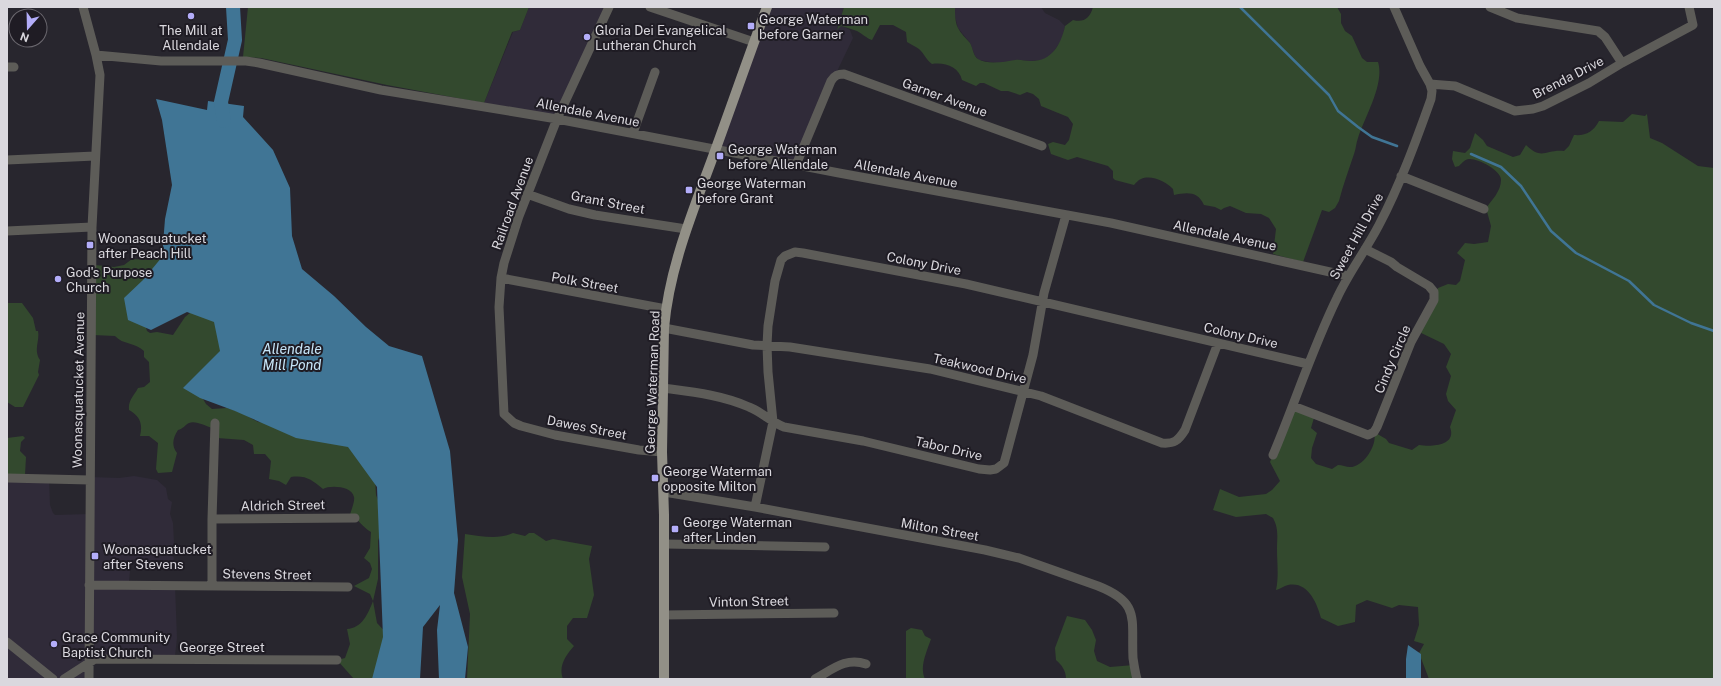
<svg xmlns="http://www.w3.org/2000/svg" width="1721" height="686" font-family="'Public Sans',sans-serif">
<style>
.built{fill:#302b39}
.green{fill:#33492e}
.water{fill:#407595}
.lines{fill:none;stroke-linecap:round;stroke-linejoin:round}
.stream{stroke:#407595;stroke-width:2.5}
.river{stroke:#407595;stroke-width:14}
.minor{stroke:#5d5c58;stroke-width:9}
.major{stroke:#929087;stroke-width:10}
.poi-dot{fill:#b3adf9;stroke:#1f1c24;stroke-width:1.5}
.labels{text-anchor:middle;stroke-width:4;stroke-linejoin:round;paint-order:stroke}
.poi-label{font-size:13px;fill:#dad8de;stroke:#1f1c24;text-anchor:start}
.street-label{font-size:13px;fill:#dad8de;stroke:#1f1c24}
.water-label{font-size:14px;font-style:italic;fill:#c6e5f8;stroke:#1f1c24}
</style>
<rect width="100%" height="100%" fill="#28262e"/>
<path class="built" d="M529,7h77l-49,109 -73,-13 29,-71 7,-2z
M767,7h77l-7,22 4,-4 9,5 3,8 -59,123 -75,-15z
M955,7h86l4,6 14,7 6,6 -3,14 -11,15 -7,5 -14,1 -13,-1 -16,4 -22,-4 -4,-4 -5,-13 -12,-15 -3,-12z
M7,476l42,1 1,28 3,8 2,2 34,-1 2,-37 28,1 15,-2 23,4 9,8 2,11 4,3 -2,12 3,9 1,20 -3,10 3,5 -1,3 -20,-1 -5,2 -11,-3 -6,1 -2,22 46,3 2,53 -2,18 -85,3v20h-83v-30l5,-6 -5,-4z"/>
<path class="green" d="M248,7h281l-9,23 -8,2 -28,71 -97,-18 -126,-27 -18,-1z
M844,7h111c0,7 0,15 3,21 3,6 8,10 12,15 3,5 3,13 8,16 10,6 26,3 37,1 5,-1 10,1 15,1 21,1 31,-16 35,-35l8,-6c11,3 17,-2 20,-13h244l4,7v9l4,8 7,5 10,22 5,4h11c7,22 -14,56 -20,76 -2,5 -2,11 -4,16 -5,15 -11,31 -15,47l-4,7 -6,4 -7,-2 -19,52 -30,-8 3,-25 -7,-11 -8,-4 -15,-1 -16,-7 -6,2 -3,2 -6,-3 -11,-2c-6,-14 -17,-13 -30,-10l-1,-6c-6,-7 -22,-15 -32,-10 -3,1 -5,4 -7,6l-19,-5 -2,-2v-7l-5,-5 -31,-9 -9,3 -17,-6 -3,-10 5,-2 12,3 4,-5 4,-16 -5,-7 -27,-11 -2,-7 -6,-5 -6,-2 -7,3 -12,-4h-7l-17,-8h-4l-4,3 -14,-6c-3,-13 -17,-18 -30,-16 -6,-4 -8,-11 -13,-15 -4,-3 -9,-5 -12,-7l-1,-10 -13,-7h-13l-8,15c-6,-2 -9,-6 -15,-9 -5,-2 -10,-3 -16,-5l-4,4z
M1632,114l13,2 2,-2 3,24 12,5 36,23 16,2v511h-285l-10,-26 5,-9 -10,-3 5,-16 -1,-18 -19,-2 -7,3 -25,-8 -11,5 -1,17 -17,4 -17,-8c-4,-15 -13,-37 -33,-33 -4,1 -8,4 -12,5 3,-14 1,-27 1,-41 0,-12 2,-20 -4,-31l-7,-4 -30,3 -23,-7 7,-21 19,8 27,-3 6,-4 8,-9 -10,-19 24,-59 22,8 -5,17 6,5 -5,15 -1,10 5,6 16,5 6,-4c4,0 8,2 12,2 14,0 28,-23 24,-35l12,7 3,4 23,7 7,-5c13,2 38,1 31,-18l6,-17 -8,-9 -2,-7 5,-18 -5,-9 5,-13 -7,-10 -27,-13 21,-43 10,-4 8,1 4,-4 5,-21 -8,-7 8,-10 9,1 14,-2 3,-16 -5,-18c6,-8 15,-17 15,-28 1,-9 -23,-22 -32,-21 -4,0 -7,4 -10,7l-4,1 -3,-8 1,-8 12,2 5,-5 5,-15 8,7 4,6 26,11 7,-2 6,-10c16,16 20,4 38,6l5,-5 5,-11c12,1 19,-3 25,-14l24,1z
M160,255l2,3 -17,66 2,7 3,2 7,-1 16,3 12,-18 11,-9 15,2 17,39 -28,45 6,10 6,5 15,-1 15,5 16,9 77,6 40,49 1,18 6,15 1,16 -5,15v38l-5,22 4,22 13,14 -7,42h-29l-17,-19 8,-2 5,-14 -3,-15c15,-1 21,-15 26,-28l-3,-7 -16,-8 15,-8 3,-9 -2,-6 -6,-5 6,-10 1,-16c-9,-5 -12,-13 -21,-17 1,-5 5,-13 4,-18 -2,-11 -24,-12 -31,-8 -11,-9 -17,-14 -32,-12l-5,8 -7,-4 -10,-2 2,-18 -6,-7h-11l-1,-9 -9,-5 -27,-2 -5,-10c-6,-2 -17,-8 -23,-5 -4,2 -6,6 -11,7 -5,8 -7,15 -1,23l-5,19 -14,1 -2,-4 2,-26 -9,-7h-9c3,-12 0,-20 -11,-26 -1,-10 5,-14 9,-22l6,-1 6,-5 -1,-20 -5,-5v-6c-9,-9 -21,-6 -29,-15l-22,-1 2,-70 19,2 10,-2 8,-6 17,1z
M7,303h15l11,15 3,13h2c2,10 -5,19 2,29l-2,12 1,3 -16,32h-8l-8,-5z
M23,436l2,2 -4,4 -1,9 6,6 -1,18 -18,1v-38z
M513,533l12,3 4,-3h5l12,8 7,-2 39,7 -3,13 5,36 -7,23h-14l-6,8v13l7,7c-8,9 -16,20 -11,33h-96l3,-65 -8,-37 3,-43c15,2 34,6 48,-1z
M1067,616l18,4 7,10 4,10 -2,11 3,10 13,6 24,-2 6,14h-74c0,-8 -4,-14 -10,-19l-1,-12z
M911,628l11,2 3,6 6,3c-4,12 -12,28 -6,40h-19v-48z"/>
<path class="water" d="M156,99l51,11 1,-9 36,5 -1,11 30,33 17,38 2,48 10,33 32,27 32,31 23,19 33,10 28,95 8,89 -4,53 14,54 -3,32h-26l-2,-49 3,-25 -17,22 -3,52h-48l11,-42 -6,-150 -29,-40 -52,-9 -61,-27 -35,-13 -17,-10 37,-37 -6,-29 -27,-10 -36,18 -23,-10 -4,-22 19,-18 19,-23 3,-38 7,-34 -10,-65z
M1408,645l13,9v25h-15v-20z"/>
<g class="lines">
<path class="stream" d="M1240,7l89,88 9,16 20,16 14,10 25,9
M1471,154l30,13 20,19 30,45 25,22 53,28 25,24 37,18 23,8"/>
<path class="river" d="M224,121l-3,-19 14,-62 -2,-33"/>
<path class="minor" d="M83,7l13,48 4,20 -8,152 -3,452
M609,7l-52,112 -38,97 -15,47 -3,15 -2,29 5,107 10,9 7,3 34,9 84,15 23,2
M650,7l104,35
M1490,7l27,11 81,13 7,6 17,26
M96,55l65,6h85l13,2 122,27 176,29 282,54 272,50 237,53
M7,67h7
M1430,84l25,2 60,25 18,-2 10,-3 46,-23 33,-20 71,-38 -4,-18
M633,133l22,-61
M7,160l88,-4
M796,165l35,-84c4,-6 7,-7 13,-7l198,72
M1401,176l83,33
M527,194l42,15 26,6 91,14
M7,231l85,-4
M501,278l165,31
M664,328l89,17 37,2 140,22 111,27 121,47c12,1 16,-2 23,-13l33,-87
M663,388c30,4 59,7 86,19 13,5 22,15 35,20l79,14 116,28 11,1 6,-1 8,-6 2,-7 27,-101 11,-62 22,-78
M1293,406l75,29 6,-3 3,-5 34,-85 23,-42v-8l-5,-6 -32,-19 -6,-5 -26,-13
M1273,455c22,-52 39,-106 64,-157 12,-26 29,-48 42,-73 21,-40 37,-84 52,-126l1,-8 -2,-7 -10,-18 -26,-59
M7,478l83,2
M664,492l91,15 230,43 34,8 79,28c43,17 33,33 35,72 1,7 2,14 4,21
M755,507l18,-85 -5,-50 -1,-27 1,-19 7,-45 6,-21 4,-4 10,-4 8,1 163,31 342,80
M212,519l143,-1
M665,544l160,3
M89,585l259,2
M212,586v-67l3,-96
M664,615l170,-2
M7,642l46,37
M64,679l31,-20 242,1
M815,679c18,-10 31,-22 51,-15"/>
<path class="major" d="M664,679v-164l-2,-63 2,-124c5,-58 27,-112 47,-166 19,-52 37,-104 56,-155"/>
</g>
<g class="poi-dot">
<circle cx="191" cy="16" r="4"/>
<rect x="747" y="22" width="8" height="8" rx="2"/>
<circle cx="587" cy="37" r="4"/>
<rect x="716" y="152" width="8" height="8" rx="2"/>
<rect x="685" y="186" width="8" height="8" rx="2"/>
<rect x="86" y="241" width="8" height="8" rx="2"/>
<circle cx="58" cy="279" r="4"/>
<rect x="651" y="474" width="8" height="8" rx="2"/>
<rect x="671" y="525" width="8" height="8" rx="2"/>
<rect x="91" y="552" width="8" height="8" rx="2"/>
<circle cx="54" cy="644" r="4"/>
</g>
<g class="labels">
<g class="poi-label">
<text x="759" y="24">George Waterman<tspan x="759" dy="15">before Garner</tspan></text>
<text x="191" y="35" text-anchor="middle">The Mill at<tspan x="191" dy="15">Allendale</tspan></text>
<text x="595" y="35">Gloria Dei Evangelical<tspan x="595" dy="15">Lutheran Church</tspan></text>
<text x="728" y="154">George Waterman<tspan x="728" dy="15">before Allendale</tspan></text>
<text x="697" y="188">George Waterman<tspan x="697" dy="15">before Grant</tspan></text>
<text x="98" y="243">Woonasquatucket<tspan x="98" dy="15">after Peach Hill</tspan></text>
<text x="66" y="277">God's Purpose<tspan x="66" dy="15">Church</tspan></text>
<text x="663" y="476">George Waterman<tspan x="663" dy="15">opposite Milton</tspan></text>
<text x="683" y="527">George Waterman<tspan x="683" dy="15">after Linden</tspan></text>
<text x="103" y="554">Woonasquatucket<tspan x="103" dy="15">after Stevens</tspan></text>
<text x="62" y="642">Grace Community<tspan x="62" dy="15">Baptist Church</tspan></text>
</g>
<g class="street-label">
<text transform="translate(1568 77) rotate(-27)" y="5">Brenda Drive</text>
<text transform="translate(945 97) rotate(20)" y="5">Garner Avenue</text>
<text transform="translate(588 112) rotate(11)" y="5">Allendale Avenue</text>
<text transform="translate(906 173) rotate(11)" y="5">Allendale Avenue</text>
<text transform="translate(608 202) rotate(11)" y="5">Grant Street</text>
<text transform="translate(512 203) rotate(-70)" y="5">Railroad Avenue</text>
<text transform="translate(1225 235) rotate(12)" y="5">Allendale Avenue</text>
<text transform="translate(1356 236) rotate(-61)" y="5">Sweet Hill Drive</text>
<text transform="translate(924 263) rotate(11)" y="5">Colony Drive</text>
<text transform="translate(585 282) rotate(10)" y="5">Polk Street</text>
<text transform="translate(1241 335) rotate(13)" y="5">Colony Drive</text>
<text transform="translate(1392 359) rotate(-67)" y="5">Cindy Circle</text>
<text transform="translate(980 368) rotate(13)" y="5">Teakwood Drive</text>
<text transform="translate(652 382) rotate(-88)" y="5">George Waterman Road</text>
<text transform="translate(78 390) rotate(-89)" y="5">Woonasquatucket Avenue</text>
<text transform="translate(587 427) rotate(11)" y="5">Dawes Street</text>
<text transform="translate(949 448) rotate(13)" y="5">Tabor Drive</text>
<text transform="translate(283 505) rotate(-1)" y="5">Aldrich Street</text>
<text transform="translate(940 529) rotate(10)" y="5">Milton Street</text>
<text transform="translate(267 574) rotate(1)" y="5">Stevens Street</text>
<text transform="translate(749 601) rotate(-1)" y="5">Vinton Street</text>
<text x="222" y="652">George Street</text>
</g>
<g class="water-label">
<text x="292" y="354">Allendale<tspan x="292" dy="16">Mill Pond</tspan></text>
</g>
</g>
<rect width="1721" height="686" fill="none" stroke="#dad8de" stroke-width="16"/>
<g transform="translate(28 28) rotate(200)"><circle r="19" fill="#1f1c24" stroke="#6a676e"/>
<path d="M0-3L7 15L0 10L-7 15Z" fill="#b3adf9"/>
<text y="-6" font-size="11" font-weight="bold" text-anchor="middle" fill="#dad8de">N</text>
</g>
</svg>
